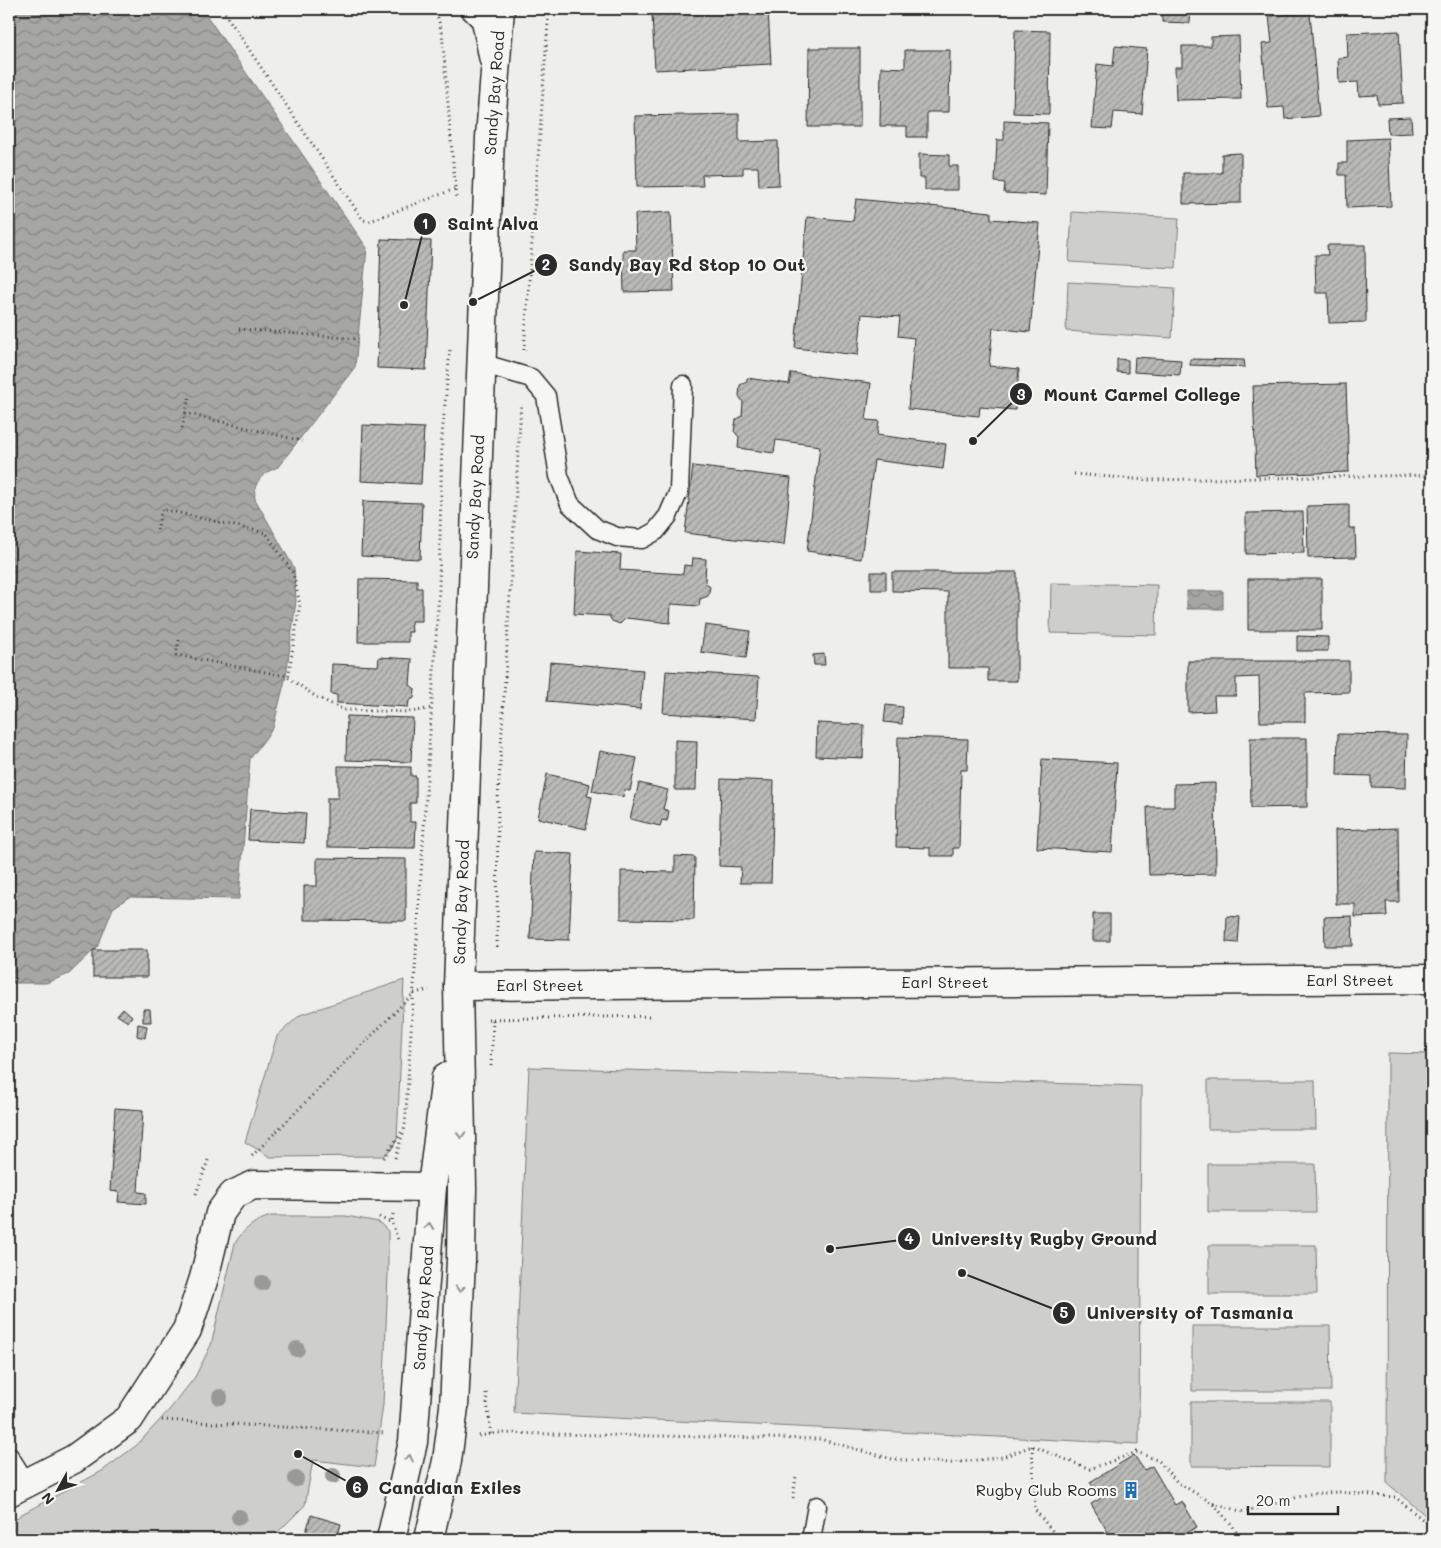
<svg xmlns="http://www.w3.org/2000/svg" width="1441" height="1548" font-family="Mali,sans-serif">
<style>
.green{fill:#cececa;stroke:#7c7c7a}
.water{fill:url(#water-waves);stroke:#757573}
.building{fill:url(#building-hatch);stroke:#2b2b2b}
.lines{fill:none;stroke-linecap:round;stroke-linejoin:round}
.service-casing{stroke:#2b2b2b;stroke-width:21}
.minor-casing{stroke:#2b2b2b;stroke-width:31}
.primary-casing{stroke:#2b2b2b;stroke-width:31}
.path{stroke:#2b2b2b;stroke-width:3;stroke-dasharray:1 4;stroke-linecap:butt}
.service{stroke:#f6f6f2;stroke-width:18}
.minor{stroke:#f6f6f2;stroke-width:28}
.primary{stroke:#f6f6f2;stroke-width:28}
.tree{fill:#999997}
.oneway{stroke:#90908e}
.labels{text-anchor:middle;stroke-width:4.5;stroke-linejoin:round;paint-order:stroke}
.street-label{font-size:16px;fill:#2b2b2b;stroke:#f6f6f2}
.poi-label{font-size:16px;fill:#2b2b2b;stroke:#f6f6f2;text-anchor:end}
.leader{fill:none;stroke:#2b2b2b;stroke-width:2}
.callout-dot{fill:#2b2b2b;stroke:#f6f6f2;stroke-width:2}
.mark-label{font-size:15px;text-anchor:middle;font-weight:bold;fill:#fff}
.callout-label{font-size:18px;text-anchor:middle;font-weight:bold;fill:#2b2b2b;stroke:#f6f6f2;stroke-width:4.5;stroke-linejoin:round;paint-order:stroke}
</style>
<defs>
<pattern id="water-waves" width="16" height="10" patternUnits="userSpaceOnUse" patternTransform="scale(1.25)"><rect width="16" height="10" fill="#a6a6a3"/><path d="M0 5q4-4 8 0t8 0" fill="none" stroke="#878785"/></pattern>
<pattern id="building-hatch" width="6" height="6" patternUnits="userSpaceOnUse" patternTransform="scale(1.25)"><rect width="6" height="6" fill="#babab7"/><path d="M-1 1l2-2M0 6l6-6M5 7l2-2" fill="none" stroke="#979795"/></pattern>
</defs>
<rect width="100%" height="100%" fill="#eeeeea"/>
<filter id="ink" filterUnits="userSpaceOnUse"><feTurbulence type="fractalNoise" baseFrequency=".02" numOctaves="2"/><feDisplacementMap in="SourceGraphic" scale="10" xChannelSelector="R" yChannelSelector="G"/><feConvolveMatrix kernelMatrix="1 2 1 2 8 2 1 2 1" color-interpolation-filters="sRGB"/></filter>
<g filter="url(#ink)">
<path class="green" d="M1072,212l107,6 -3,50 -107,-6z
M1068,282l107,6 -3,50 -106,-7z
M1051,583l106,2 -1,50 -106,-2z
M404,980l-7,160 -6,10 -8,6 -113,1 -25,-15 32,-106 23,-21z
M1388,1053l44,1v467l-45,-38z
M529,1067l612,19 -2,358 -625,-31z
M1208,1080h107l1,49h-108z
M1208,1164h107l1,48h-108z
M271,1216h75l33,6 9,9v43l-5,131 -9,62 -61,-7 -8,45 -34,34h-262v-13l11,-11 82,-44 35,-26 33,-36 25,-32 16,-32 24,-102c10,-15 19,-22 36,-27z
M1209,1245h107l1,49h-108z
M1192,1326h138l1,65h-139z
M1191,1402h139v65l-139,-1z"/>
<path class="water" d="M9,9h193l165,239 -12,119 -77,100c-15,6 -25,14 -23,32l39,69 2,33 -10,75 -13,52 -23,31 -11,140 -110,-2 -16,11 -15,38 -29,28 -23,9h-37z
M1187,591h36v18h-36z"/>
<path class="building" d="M768,9l3,55 -116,6 -3,-55z
M1162,9h29l-1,14 -28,-1z
M1310,13l9,103 -34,3 -1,-12 -16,1 -6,-64 10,-1 -3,-27z
M1015,30l35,1 -1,83 -36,-1z
M1399,31l4,72 -25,1 -1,-9 -18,1 -1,-14 -19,1 -1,-25 10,-1 -1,-24z
M1239,36l2,63 -65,1 -1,-33h7v-21h29v-9z
M1115,46l32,3 -5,65 -28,-2 -2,17 -20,-1 5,-64 16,2z
M809,48h51v79h-52z
M905,50h45l-1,62h-22v25h-20v-11h-27l1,-59 24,1z
M739,114v28l39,-1 1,44 -20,1 -1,-19h-15v7l-41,1 1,11 -66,1 -2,-71z
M1411,117l1,16 -24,1 -1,-16z
M1004,121l44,2 -2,72 -42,-2 1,-10 -10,-1 2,-42h7z
M1388,138l3,68 -44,2 -1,-33h-7v-12h8v-23z
M1241,153v50l-58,1v-31h39v-19z
M919,154l30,1v11h9v24h-33v-12h-6z
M856,199l135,13v7l49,4 -10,109 -37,-4 -4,38 30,3 -4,41 -35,-3 -1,9 -71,-7 6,-71 -16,-2 2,-19 -38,-3 -4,41 -63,-7 12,-131 46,4z
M671,212l3,79 -50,1 -1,-42h13l-1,-36z
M381,239l50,2 -5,129 -49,-2z
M1327,245h38l1,77 -37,1 -1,-30h-12l-1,-38h13z
M1135,357l46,3 -1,15 -46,-3z
M1117,359l11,1v13l-11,-1z
M1190,359l54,1 1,7 -55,-2z
M791,373l80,10 -5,37 13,1 -2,14 69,9 -3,25 -69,-9 -13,99 -54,-8 13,-105 -44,-6 -2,13 -36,-5 1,-11 -5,-6 2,-11 6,-4 1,-14 -4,-6 1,-11 7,-3v-4l42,6z
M1346,384l3,88 -93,3 -3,-89z
M363,425l61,3 -3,56 -60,-3z
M693,466l98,12 -7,67 -99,-12z
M363,501l59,2 -2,56 -59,-3z
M1349,505v23h6l1,29 -48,1 -1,-52z
M1303,512l1,41 -58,1v-41z
M577,551l44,3 -1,16 63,4 1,-9 8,1 1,-8 13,1 -1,23 5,5 -2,9 -8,3 -1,7 -28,-2 -1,19 -44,-5 -6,6 -8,-3 -3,-5 -35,-2z
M871,572h15v18h-15z
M892,572h125v109h-29v-13h-40v-76l-56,-1z
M359,579l58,1v8h5v33h-11l1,11h-4v10h-50z
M1248,579h74v51h-74z
M705,625l45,6 -4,27 -45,-6z
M1297,636l31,1v14h-31z
M824,654l1,11h-11l-1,-10z
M379,657l33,2 -2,26 5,4 -1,9 -5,3 -1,6 -71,-4v-8l-6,-1 1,-30 46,2z
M1188,661h161v31l-44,1v29h-45l-1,-45 -23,1v18h-22l1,15 -27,1z
M550,662l93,8 -3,39 -93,-8z
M666,671l93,6 -3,42 -93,-6z
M886,705l17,2 -1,17 -18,-2z
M347,716l66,2 -2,44 -65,-2z
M817,723l47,2 -1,33 -47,-2z
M1338,734l69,1 -1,53 -35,-1v-11l-34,-1z
M898,737l70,2 -1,31h-6l-2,78h-6v8h-23v-8l-34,-1z
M1250,738h57v69l-56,1z
M675,740l22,1 -1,49h-21z
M600,751l37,7 -7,33 -6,-1 -1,7 -31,-6z
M1042,759l75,4 -5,89 -75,-4z
M338,766l73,1v9h5v27h-6v19h6l-1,26 -88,-1v-49h11z
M547,774l43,10 -3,12 5,1 -6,32 -48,-11z
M721,779l53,2 -3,102h-31l1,-16 -22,-1z
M639,783l29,7 -5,19 6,2 -2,10 -5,-1 -2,6 -30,-7z
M1215,783l1,91 -67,1 -2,-68h27v-23z
M250,809l56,4 -2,30 -56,-3z
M1398,828l1,74h-13l1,14 -32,1v-13h-19l-1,-74z
M534,852l39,2 -4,86 -39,-1z
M675,856l20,1 -1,63 -73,-1v-48l54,1z
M317,858l89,1v62l-102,-1v-34h13z
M1093,914h17v27h-17z
M1227,916l13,1 -2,26 -12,-1z
M1352,916l1,30h-28l-1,-29z
M93,950h54v27h-54z
M123,1008l9,8 -4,6 -11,-7z
M143,1009h7l1,13h-8z
M138,1024l9,2 -2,12 -8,-2z
M115,1108l28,2 -5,82 8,1v11l-28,-2 1,-10 -9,-1z
M1134,1455l10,15 8,-4 23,39 7,-4 15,26 -21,12h-64l-21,-35 9,-5 -10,-17z
M311,1515l30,9 -4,15h-48l2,-7 14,4z"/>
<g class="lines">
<g class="service-casing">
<path id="service" d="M469,9l12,12 8,40
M481,363l50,15 15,18 13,80 11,28 27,25 20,8 25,2 14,-8 12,-15 11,-25 4,-106
M9,1456l17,27
M811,1539l6,-33"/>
</g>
<g class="minor-casing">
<path id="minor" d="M458,986l974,-7
M9,1492l65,-33 55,-40 58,-89 17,-52 16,-65 13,-18 20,-10 179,2"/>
</g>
<g class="primary-casing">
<path id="primary" d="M391,1539l22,-97 19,-255 14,-110
M429,1539l18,-78 7,-54 7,-147 1,-72 -4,-202 32,-849 10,-128"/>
</g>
<path class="path" d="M222,9l141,211 7,1 85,-32
M433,9l3,2 6,21 14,167
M239,329l120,10
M524,350l25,-341
M9,394l1,-4
M185,413l117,28
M182,428l7,-30
M1074,474l73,6 285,-5
M157,530l5,-21 104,24 27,40 7,31 -12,74
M179,640l-3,15 110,21 29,20 29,14 67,2 21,-4
M497,947l1,-148 23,-395
M488,1019l164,-3
M491,1066l2,-47
M252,1156l162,-163 15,-3
M384,1158l19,-28
M395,1158l10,-31 34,-536 3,-155 8,-86
M196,1194l12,-34
M393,1214l-1,9 6,17
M379,1217l13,6
M486,1393l5,41
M162,1420l224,13
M479,1436l19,-3 322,6 72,20 59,4 52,-6 29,-11 58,23 47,-17 22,9 18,21 35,21 21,23 7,13
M1032,1446l3,64 24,29
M793,1498l3,-22
M1213,1503l31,9 65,-18 30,-2 56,5 37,30"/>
<use href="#service" class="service"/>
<use href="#minor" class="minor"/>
<use href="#primary" class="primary"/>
</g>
<g class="tree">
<circle cx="262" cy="1283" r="8"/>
<circle cx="297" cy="1349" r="8"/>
<circle cx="220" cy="1397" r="8"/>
<circle cx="333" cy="1476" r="8"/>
<circle cx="296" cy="1479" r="8"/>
<circle cx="239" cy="1517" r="8"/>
</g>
<defs><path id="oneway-chevron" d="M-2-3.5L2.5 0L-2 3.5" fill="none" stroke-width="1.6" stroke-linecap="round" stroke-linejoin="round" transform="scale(1.25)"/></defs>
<g class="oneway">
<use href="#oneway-chevron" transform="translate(461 1135) rotate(88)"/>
<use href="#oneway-chevron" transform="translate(429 1226) rotate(-85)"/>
<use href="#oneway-chevron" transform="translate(460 1289) rotate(93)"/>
<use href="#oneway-chevron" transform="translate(409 1458) rotate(-78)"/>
</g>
</g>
<defs>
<g id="building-bare" transform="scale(1.35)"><path d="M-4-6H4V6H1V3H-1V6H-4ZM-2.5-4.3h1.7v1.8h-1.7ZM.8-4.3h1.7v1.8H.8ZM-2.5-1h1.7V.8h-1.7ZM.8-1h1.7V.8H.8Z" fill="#1f6fb2" stroke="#f6f6f2" stroke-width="2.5" paint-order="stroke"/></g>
</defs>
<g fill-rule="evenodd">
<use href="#building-bare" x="1131" y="1490"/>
</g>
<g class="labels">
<g class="street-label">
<text transform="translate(494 93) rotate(-86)" y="6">Sandy Bay Road</text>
<text transform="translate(475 497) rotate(-87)" y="6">Sandy Bay Road</text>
<text transform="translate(461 902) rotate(-88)" y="6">Sandy Bay Road</text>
<text x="1350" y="986">Earl Street</text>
<text x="945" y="988">Earl Street</text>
<text x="540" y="991">Earl Street</text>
<text transform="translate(423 1308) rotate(-86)" y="6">Sandy Bay Road</text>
</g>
<g class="poi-label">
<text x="1117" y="1496">Rugby Club Rooms</text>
</g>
</g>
<path class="leader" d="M404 305L425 224M473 302L546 265M973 441L1021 394M830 1249L909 1239M962 1273L1064 1313M298 1454L357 1487"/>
<g class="callout-dot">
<circle cx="404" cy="305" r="5"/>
<circle cx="473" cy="302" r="5"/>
<circle cx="973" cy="441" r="5"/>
<circle cx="830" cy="1249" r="5"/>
<circle cx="962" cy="1273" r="5"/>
<circle cx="298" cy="1454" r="5"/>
<circle cx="425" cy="224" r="12"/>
<circle cx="546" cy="265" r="12"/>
<circle cx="1021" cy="394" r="12"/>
<circle cx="909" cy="1239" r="12"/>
<circle cx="1064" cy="1313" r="12"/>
<circle cx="357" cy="1487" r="12"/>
</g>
<g class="mark-label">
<text x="425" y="229">1</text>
<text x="546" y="270">2</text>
<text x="1021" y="400">3</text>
<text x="909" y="1244">4</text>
<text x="1064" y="1318">5</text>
<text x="357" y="1493">6</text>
</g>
<g class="callout-label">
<text x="493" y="230">Saint Alva</text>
<text x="687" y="271">Sandy Bay Rd Stop 10 Out</text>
<text x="1142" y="401">Mount Carmel College</text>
<text x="1044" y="1245">University Rugby Ground</text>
<text x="1190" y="1319">University of Tasmania</text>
<text x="450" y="1494">Canadian Exiles</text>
</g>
<rect width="1441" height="1548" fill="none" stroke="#f6f6f2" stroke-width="30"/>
<rect x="15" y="15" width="1411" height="1518" fill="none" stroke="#2b2b2b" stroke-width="2" filter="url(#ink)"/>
<g transform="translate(58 1490) rotate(230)" stroke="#f6f6f2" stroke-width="4" paint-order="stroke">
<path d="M0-4L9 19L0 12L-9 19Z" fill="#2b2b2b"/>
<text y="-8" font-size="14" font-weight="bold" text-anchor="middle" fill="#2b2b2b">N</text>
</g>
<path d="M1248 1506v8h90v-8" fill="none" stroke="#2b2b2b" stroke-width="2.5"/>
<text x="1256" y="1506" font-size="15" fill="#2b2b2b" stroke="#f6f6f2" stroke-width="4" paint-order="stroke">20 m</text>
</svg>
